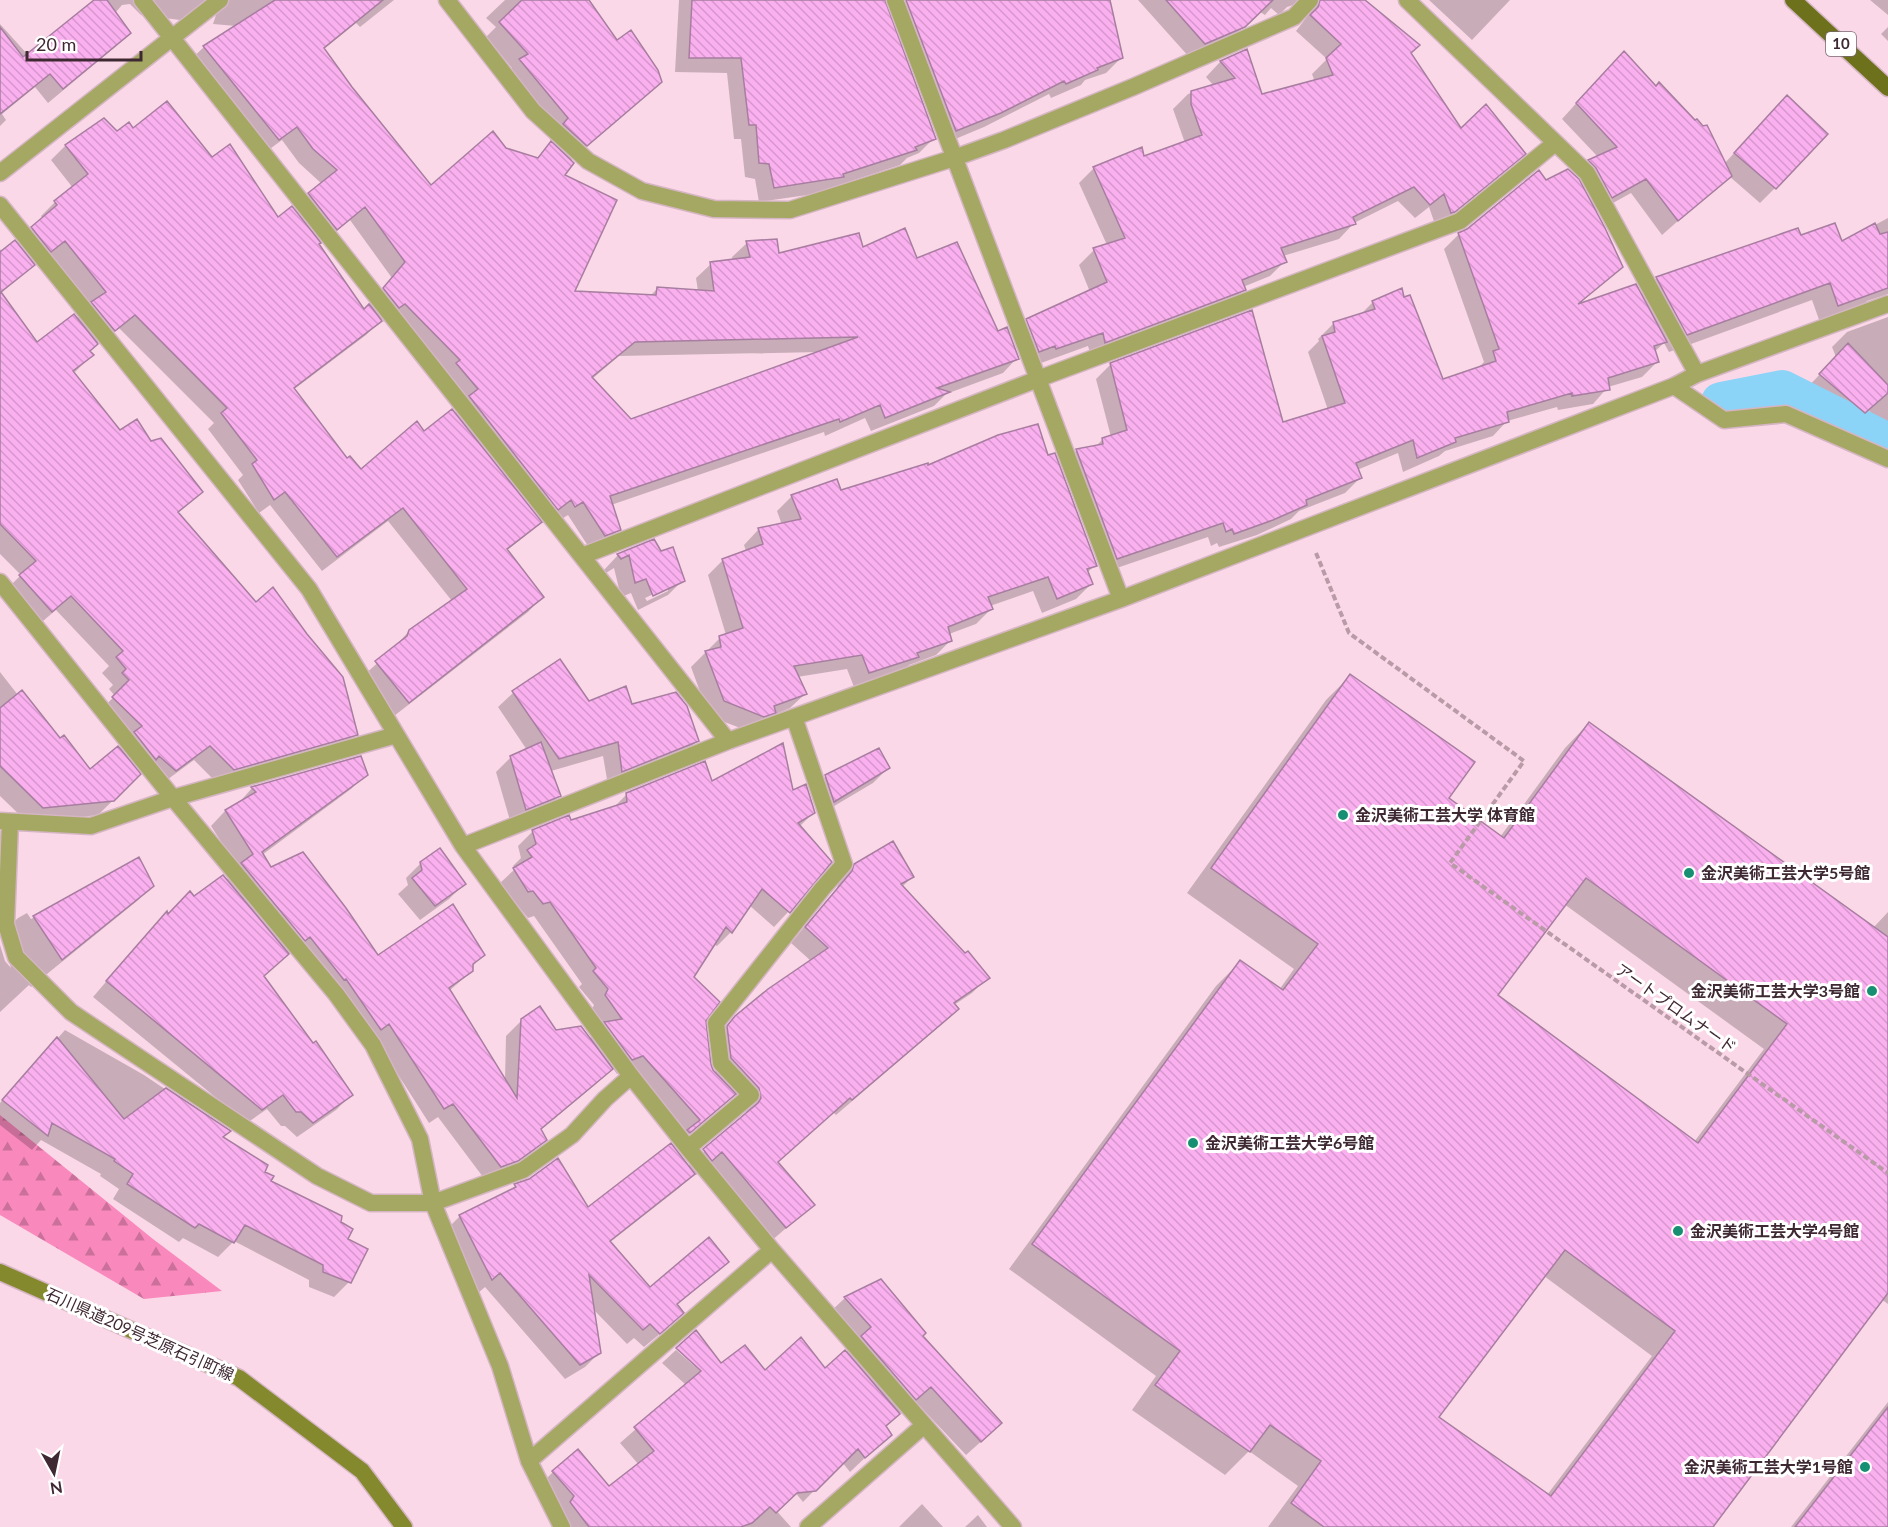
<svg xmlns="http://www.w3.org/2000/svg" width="1888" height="1527" font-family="Lato,'Noto Sans JP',sans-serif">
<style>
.forest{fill:url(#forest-firs)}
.shadow{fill:#0003;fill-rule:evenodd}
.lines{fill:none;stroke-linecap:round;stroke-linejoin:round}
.canal{stroke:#8cd3f8;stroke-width:40}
.building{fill:url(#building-back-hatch);stroke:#a77da0;stroke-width:1.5;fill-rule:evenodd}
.service-casing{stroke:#d5b5c3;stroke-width:19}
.minor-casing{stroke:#d5b5c3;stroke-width:19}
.secondary-casing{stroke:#d5b5c3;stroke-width:19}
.primary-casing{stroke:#d5b5c3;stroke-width:19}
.path{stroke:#b99aa7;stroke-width:4;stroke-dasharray:6 3;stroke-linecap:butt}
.service{stroke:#a4a862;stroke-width:16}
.minor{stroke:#a4a862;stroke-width:16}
.secondary{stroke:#85892e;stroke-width:16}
.primary{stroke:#6e711b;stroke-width:16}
.poi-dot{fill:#178f73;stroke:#fff;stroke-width:2}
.labels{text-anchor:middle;stroke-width:6;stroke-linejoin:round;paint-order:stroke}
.shield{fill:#fff;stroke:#786870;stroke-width:1.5}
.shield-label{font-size:15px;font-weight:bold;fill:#3e2832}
.poi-label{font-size:16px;font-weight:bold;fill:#3e2832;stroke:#fff;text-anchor:start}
.street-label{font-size:16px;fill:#3e2832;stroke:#fff}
</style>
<defs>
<pattern id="forest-firs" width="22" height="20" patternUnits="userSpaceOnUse" patternTransform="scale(1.5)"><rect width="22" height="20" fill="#f989bd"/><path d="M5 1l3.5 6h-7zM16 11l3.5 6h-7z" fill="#cb709a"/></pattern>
<pattern id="building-back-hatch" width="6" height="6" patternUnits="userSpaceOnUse" patternTransform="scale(1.5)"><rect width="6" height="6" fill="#fab0ef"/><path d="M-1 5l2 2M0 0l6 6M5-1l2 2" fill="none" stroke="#d797cd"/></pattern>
</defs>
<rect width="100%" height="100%" fill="#fbd8e7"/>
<path class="forest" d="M0,1115l153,124 69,52 -78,8 -144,-84z"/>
<path class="shadow" d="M97,0h297l-34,27 -4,-4 -32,26 27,39 80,99 75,-38 30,10 16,-17 -2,-2 4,-7 -49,-58 7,-7 -26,-31 10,-10 -10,-9 19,-18h80l32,42 43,40 -90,79 -7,14 10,117 77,4 8,-8 40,3 -2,-13 15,-14 22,-3 -1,-4 15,-14 31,12 84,-6 54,11 81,73 20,25 -14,15 -57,21 -12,12 -63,25 -6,-13 -40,18 -1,-4 -213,73 8,24 -14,15 -15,5 -22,-34 -8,5 -5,-6 -12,9 -2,-2 -16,15 -19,15 36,46 -14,15 -134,104 -32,-39 32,-29 15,-17 43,-30 -64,-80 -66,50 -52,-66 -11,8 -21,-33 5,-5 -35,-46 6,-6 -95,-95 -19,16 -2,-2 -9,10 3,3 -19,19 47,58 31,11 50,49 -23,21 178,221 -15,15 -123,35 -24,-24 -34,25 -16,-15 -46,45 -70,8 -28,-27v-124l18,23 72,76 37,-30 -29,-29 17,-16 -6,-7 4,-4 -11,-12 7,-7 -53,-56 -19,16 -32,-35 16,-16 -21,-21v-305l2,3 14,-8 27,-25 -2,-3 14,-14 18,-14 -22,-28 14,-14 39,-26 12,13 17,-3 79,29 66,60 15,-9 29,-26 -23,-21 -17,-23 -19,14 -74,-93 15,-14 32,-21 -23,-2 3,-9 -2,-6 -6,-5 -10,2 -18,14 -39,-5 -11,-11 -8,1 -6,7 -3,-1 16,22 -15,15 -66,55 -13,-16 -33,27 4,6 -6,6v-102l28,31zM350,220l42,58 -29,33 -46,-67 3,-3 2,2zM50,254l41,51 -15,14 -40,25 -36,-50 35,-31 1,2zM389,318l75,86 -10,10 -93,58 -14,-12 -54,-70 73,-55 16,-16 2,3zM820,352l-189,69 -39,-42 27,-23z
M679,0h430l12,58 -15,15 -21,7 -4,5 -30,13 -2,-4 -65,33 -43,18 -51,-134 -5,-5 49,132 -15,15 -12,5 -7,7 -67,22 -5,5 -69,10 -4,-23 -10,-2 -4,-38h-7l-7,-66 -52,-1z
M1138,0h224l48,53 51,77 63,23 -15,15 -71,58 -2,1 -7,-20 -14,11 -17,-17 -44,22 -15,16 -56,17 2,5 -15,15 -27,11 1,3 -15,14 -138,52 -3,-10 -47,17 -1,-3 -16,6 -12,-31 15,-15 63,-28 -11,-27 15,-15 13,-5 -28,-62 15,-15 49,-10 42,-15 -12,-34 15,-15 26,-8 -8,-9 14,-15 26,-11 15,45 54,-14 -3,-8 15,-15 -31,-28 10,-13 -3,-10 -7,-4 -9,3 -8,8 -8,-7 -6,7 -5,-3 -32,29 -38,17z
M1429,0h81l-38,40z
M1870,0h18v15z
M1888,27v14l-7,-7z
M1609,67l115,97 48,-52 3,76 -15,15 -31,-27 -67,59 -31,-42 -36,20 26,53 -44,40 63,-11 17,-17 143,-41 41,6 47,-25v76l-21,7 -16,16 -29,11 -10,-28 -143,52 -5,-9 -10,9 3,10 -15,15 -34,10 -15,17 -35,6 -1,-3 -50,14 -14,15 -48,15 -6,5 -36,16 -5,-19 -41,17 3,8 -15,15 -46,18 -8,8 -34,16 -38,12 -2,-4 -6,3 -3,-9 -106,36 -40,-108 14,-14 19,-4 8,-8 8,-2 -15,-58 15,-15 171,60 46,-14 -20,-58 11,-11 -1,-2 15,-15 27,-9 13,-13 30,-3 39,82 37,-14 5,-5 -40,-113 15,-15 87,-53 28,-4 15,-16 9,-4 -36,-38z
M1888,317v105l-3,3 -17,-15 -19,17 -43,-38 30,-32 -4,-10 15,-15z
M1047,457l48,108 -8,8 4,11 -15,15 -34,14 -9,-22 -43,15 1,3 -15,15 -27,10 2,6 -15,15 -27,10 -7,6 -48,16 -7,-18 -50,8 8,17 -15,14 -19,8 -12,11 -11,4 -39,-15 -18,-49 29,-29 6,-3 -18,-60 15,-15 23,-9 -2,-6 14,-15 24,-5 -5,-14 15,-15 48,-4z
M661,553l22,27 -15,15 -30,15 -7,-17 -10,4 -7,-29 -8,5 -2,-3 14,-15zM668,587v4l-21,10 -2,-3z
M560,661l29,42 42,3 66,35 -15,15 -74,29 -5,-29 -52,15 9,24 -15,15 -34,14 -15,-52 15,-15 16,-7 -29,-43 15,-14z
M1350,676l97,122 53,39 65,-89 24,-25 284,205 15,-16v392l-7,-5 -168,226 2,2h-447l30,-41 -49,-35 -24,24 -93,-65 24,-34 -147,-107 207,-283 24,-24 39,28 15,-21 -107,-76 139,-193zM1564,904l200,145 -70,93 -198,-146zM1544,1276l108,80 -105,139 -110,-78z
M360,758l6,16 -15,15 -89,66 8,14 108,88 105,-2 -11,12v4l-23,20 56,89 1,-44 16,-16 67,19 13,-12 -11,-16 3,-6 -15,-18 3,-3 -48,-68 -6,2 -10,-12h-5l-14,-22 16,-15 -2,-3 8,-8 -3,-12 15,-15 37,-9 43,-14 14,-14 84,-11 81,10 22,19 -15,15 31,35 -42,50 -14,15 -25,-22 -18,27 -14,14 -4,-2 -21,33 12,43 5,45 7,11 -4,-33 24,-26 75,-56 -20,-18 46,-55 2,-7 16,-16 57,12 -11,11 87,89 -16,16 -18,12 3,4 -15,15 -106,91 -3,-3 -56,51 36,42 -43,37 -64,-76 -10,9 -2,-2 -15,15 -70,55 41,46 77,-27 -51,44 -9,22 -23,19 -10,-9 -7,6 -34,-35 7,43 -15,15 -20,12 -80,-92 -8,7 -32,-63 15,-15 47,-22 8,-8 15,-6 58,29 84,-62 13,-12 -57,-65 -11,4 -5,-7 -16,17 -56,46 6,9 -15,15 -29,21 -16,6 -48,-64 -9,6 -55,-86 -80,-86 -4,3 -1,-1 -26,24 88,118 -15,15 -39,27 -12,-11h-4l-14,-17 -20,14 -154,-126 59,-69 42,-29 32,-19 12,-12 -27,-42 14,-15 13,-7 14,-16zM734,1093l13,17 -3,6 -56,50 -15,-18z
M888,768l-15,15 -54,32 -8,-24 15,-15z
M138,859l14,27 -15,15 -106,86 -2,-2 -29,27v-67l5,16 6,7 -9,-30v-5l16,-15 9,-5 4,6z
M421,863l43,21 -15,15 -29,21 -22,-26 10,-9 -2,-7z
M65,1030l79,45 85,57 -7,6 41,34 6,9 77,59 20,9 -17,33 -15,15 -25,-10v-7l-75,-39 -16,16 -35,-19 -4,4 -66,-43 6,-10 -19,-13 1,-2 -60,-34 -9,10 -32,-25v-22z
M845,1298l76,38 64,102 -19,17 -51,-54 -14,13 -1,-2 -15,15 5,7 -40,38 -8,-10 -39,40 -9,-11 -20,17 17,19h-228l-25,-40 15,-15 56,16 30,-23 -19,-22 66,-58 -24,-22 14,-13 24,21 -4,-6 25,1 43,6 61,-2 32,-28 -27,-30z
M1888,1402v125h-97z
M922,1504l21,23h-44z
M978,1515l9,12h-22z"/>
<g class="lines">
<path class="canal" d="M1721,402l61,-12 106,53"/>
</g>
<path class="building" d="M94,0h13l24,33 -68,56 -13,-15 -50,40v-87l23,30z
M275,0h108l-59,48 28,39 79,98 62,-54 13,17 32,10 13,-17 23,22 -9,12 52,25 -42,91 81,4 1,-8 57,4 -4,-29 40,-5 -4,-16 31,-2 2,14 80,-20 4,14 42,-19 12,30 40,-16 41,89 9,-4 12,32 -82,29 13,4 -65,26 -5,-13 -40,17 -1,-3 -229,77 11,34 -16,6 -22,-34 -8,5 -4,-7 -13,10 -89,-114 9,-7 -22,-26 4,-3 -55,-56 -6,4 -16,-20 22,-26 -40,-55 -28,23 -29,-37 29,-23 -24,-21 -16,-22 -18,13 -76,-94zM858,337l-227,82 -39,-42 43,-35z
M522,0h67l28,40 14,-10 27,40 4,12 -75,64 -24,-22 5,-6 -49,-59 9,-5 -29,-32z
M692,0h193l51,139 -21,8 2,3 -74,24 1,3 -70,11 -5,-24 -10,-1 -3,-38h-7l-8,-67h-52z
M906,0h204l13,58 -26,10 1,2 -32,14 -2,-3 -63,32 -45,18z
M1166,0h107l-28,27 -40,17z
M1320,0h45l55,45 -9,8 50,75 25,-24 40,50 -71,58 -4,1 -7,-19 -14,11 -16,-18 -61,30 3,7 -75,24 6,14 -45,18 4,10 -141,53 -2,-10 -47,16 -1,-3 -16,6 -13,-33 81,-37 -14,-34 32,-10 -32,-71 49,-20 2,9 58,-21 -11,-31v-13l44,-13 -15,-17 27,-12 15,45 71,-19 -7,-17 15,-14 -31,-29 8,-8z
M1624,51l32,35 3,-4 36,38 2,-1 6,7 4,-1 25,51 -54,45 -32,-42 -34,19 -16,-30 -8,-8 29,-13 -41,-44z
M1787,95l41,39 -52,55 -42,-36z
M167,101l45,56 18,-13 48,73 14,-11 29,37 -2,1 45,65 5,-5 13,17 -88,67 53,70 3,-2 11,13 56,-48 7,10 28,-22 90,113 -35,27 37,48 -135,106 -34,-42 32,-25 2,-6 58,-41 -64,-81 -66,49 -52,-65 -11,8 -22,-36 5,-4 -36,-47 6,-5 -92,-93 -20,16 -24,-29 15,-10 -41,-51 -14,11 -20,-25 26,-22 -3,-4 34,-27 -23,-29 39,-27 13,13 12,-9 4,6z
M1568,169l11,10 26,49 18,39 -45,37 58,-20 31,58 -13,4 5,16 -51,16 2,12 -38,6v-3l-65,19 2,10 -54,16 1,4 -39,16 -4,-18 -57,23 6,15 -56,22 1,5 -34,15 -39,14 -2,-5 -6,3 -3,-9 -106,36 -41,-110 27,-5 -1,-6 25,-8 -17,-67 142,-53 31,112 62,-19 -23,-67 13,-4 -2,-10 42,-13 -3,-8 30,-13 2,9 6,-2 33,84 53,-18 -3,-10 6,-2 -41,-116 9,-4 72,-59 7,10z
M1835,223l7,18 33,-18 5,11 8,-2v56l-50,18 -8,-23 -143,52 -31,-58 142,-49 3,7z
M15,240l20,25 -34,27 36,50 37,-28 24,30 -8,7 4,4 -21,16 47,59 17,-11 14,22 10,-3 42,54 -25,20 78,90 17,-15 34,47 36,43 15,58 -124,35 -24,-24 -34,25 -17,-15 -3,4 -22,-28 8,-6 -30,-29 17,-17 -7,-7 4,-4 -10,-12 7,-6 -52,-55 -19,16 -33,-37 17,-14 -36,-37v-272z
M1848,343l40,42v8l-23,20 -46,-39z
M1038,424l10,31 7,-2 42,113 -10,3 6,15 -36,15 -9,-22 -60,20 5,12 -45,18 4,14 -35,12 2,4 -50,16 -7,-18 -68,11 13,28 -33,12 2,7 -12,4 -40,-16 -19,-50 16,-4 -2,-11 24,-8 -21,-69 41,-15 -5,-16 43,-9 -10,-24 46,-16 4,11 87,-27v2l70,-30z
M654,539l7,12 12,-4 12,34 -32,15 -7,-17 -11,4 -6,-28 -8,4 -4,-5z
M560,659l29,42 37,-15 6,18 44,-12 11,14 12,35 -77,31 -4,-30 -59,17 -47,-68z
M1350,674l125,88 -26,36 55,40 85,-116 299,215v356l-175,234h-389l-33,-24 30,-42 -51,-36 -20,27 -95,-67 25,-34 -148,-107 208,-284 43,30 35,-46 -107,-76zM1586,878l201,146 -89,119 -200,-148zM1565,1250l110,81 -124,165 -112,-79z
M22,690l38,48 4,-3 26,34 28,-23 23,28 -27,27 -71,7 -43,-42v-58z
M541,742l20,54 -35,14 -16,-54z
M783,743l10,47 13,-6 9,29 -17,10 34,39 -42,51 -28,-24 -30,44 -6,-6 -32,50 26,25 -14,19 5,43 2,6 23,24 -46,39 -3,-3 13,-10 -57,-64 -11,4 -28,-38 18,-3 -17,-24 3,-6 -15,-18 3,-3 -46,-66 -7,2 -10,-13 -5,1 -15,-24 19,-11 -5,-7 9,-6 -4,-14 37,-15 2,5 56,-18 -1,-9 79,-32 7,20z
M879,748l11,20 -56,34 -9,-27z
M361,756l7,19 -106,77 9,15 32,-15 43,56 32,47 75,-51 32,51 -12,9v7l-24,17 68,110 4,-79 19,-13 16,24 25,-4 32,43 -72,60 6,11 -29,21 -17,6 -48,-63 -9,5 -55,-85 -8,6 -35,-51 -2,1 -34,-43 -5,4 -64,-78 12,-9 -28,-44 31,-18 -5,-5z
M893,841l21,36 -13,7 64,69 3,-2 22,27 -36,25 5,6 -107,91 -2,-2 -72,64 37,43 -29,23 -64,-76 -10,9 -9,-12 55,-46 3,-5 -2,-10 -28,-30 -4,-32 8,-10 33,-27 60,-41 -23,-21 47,-56 2,-7z
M440,848l26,36 -31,22 -23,-28 10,-8 -2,-8z
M139,857l15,29 -92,74 -29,-44z
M223,875l66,79 -25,22 49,67 3,-2 37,54 -40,28 -12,-11h-5l-13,-17 -21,15 -156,-129 61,-70 1,3 22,-23 4,5z
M57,1037l67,82 42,-31 65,43 -8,6 45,28 -3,7 9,4 -3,5 71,35 -1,6 12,7 -5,10 20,10 -17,34 -28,-11v-7l-78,-40 -11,18 -35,-19 -4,4 -68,-44 6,-10 -19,-13 1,-2 -63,-36 -4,13 -46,-36z
M671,1143l24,31 -85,67 40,46 59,-50 20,25 -52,42 7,9 -24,21 -10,-10 -7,6 -54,-55 12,78 -21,12 -80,-92 -8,7 -33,-65 57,-28 -2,-3 15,-5 29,-21 30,49z
M881,1279l45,54 -3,3 79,87 -21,19 -50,-55 -15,13 -55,-64 10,-9 -27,-30z
M696,1330l25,33 24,-18 20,25 36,-33 24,31 20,-18 55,64 -14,12 6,9 -27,23 -7,-9 -42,42 -19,2 -21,20 -6,-6 -18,16 -11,4h-152l-19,-25 4,-6 -22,-25 26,-22 31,37 45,-35 -20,-24 67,-56 -25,-23z
M1888,1407v120h-93z"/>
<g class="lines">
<g class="service-casing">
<path id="service" d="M1674,386l50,34 62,-6 102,45"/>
</g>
<g class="minor-casing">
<path id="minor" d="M142,0l586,741
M447,0l86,111 55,50 54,30 72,18 76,1 164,-52 50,-18 129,-53 161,-70 16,-17
M895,0l226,599
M1407,0l180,173 110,201
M0,173l220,-173
M0,205l309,384 154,257 168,230 57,72 84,102 241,277
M582,556l456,-177 422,-158 95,-78
M0,582l173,216 163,196 37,51 47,94 13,64 67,163 29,95 33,66
M0,821l91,5 82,-28 223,-63
M10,823l-4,101 10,33 55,55 246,164 54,27h62l90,-33 49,-35 33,-36 26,-23
M463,846l265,-105 393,-142 553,-213 23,-12 191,-70
M688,1148l63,-53 -30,-32 -5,-40 106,-134 22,-25 -50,-147
M529,1461l243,-211
M808,1527l115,-101"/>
</g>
<g class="secondary-casing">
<path id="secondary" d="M0,1272l239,106 123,93 42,56"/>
</g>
<g class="primary-casing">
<path id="primary" d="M1793,0l95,88"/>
</g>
<path class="path" d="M1316,553l33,80 175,128 -74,102 438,310"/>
<use href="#service" class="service"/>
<use href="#minor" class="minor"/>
<use href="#secondary" class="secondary"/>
<use href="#primary" class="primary"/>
</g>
<g class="poi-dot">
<circle cx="1343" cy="815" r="6"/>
<circle cx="1689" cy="873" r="6"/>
<circle cx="1872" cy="991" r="6"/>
<circle cx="1193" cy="1143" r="6"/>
<circle cx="1678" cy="1231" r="6"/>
<circle cx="1865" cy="1467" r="6"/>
</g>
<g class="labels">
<rect class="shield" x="1826" y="32" width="30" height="24" rx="4.5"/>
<g class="shield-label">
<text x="1841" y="49">10</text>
</g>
<g class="poi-label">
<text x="1355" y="821">金沢美術工芸大学 体育館</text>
<text x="1701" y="879">金沢美術工芸大学5号館</text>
<text x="1860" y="997" text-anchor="end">金沢美術工芸大学3号館</text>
<text x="1205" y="1149">金沢美術工芸大学6号館</text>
<text x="1690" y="1237">金沢美術工芸大学4号館</text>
<text x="1853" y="1473" text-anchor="end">金沢美術工芸大学1号館</text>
</g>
<g class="street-label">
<text transform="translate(1676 1008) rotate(35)" y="6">アートプロムナード</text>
<text transform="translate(140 1334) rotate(24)" y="6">石川県道209号芝原石引町線</text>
</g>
</g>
<g transform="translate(54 1473) rotate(171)" stroke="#ffffff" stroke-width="4.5" paint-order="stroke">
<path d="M0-4.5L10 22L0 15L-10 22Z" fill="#3e2832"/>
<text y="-9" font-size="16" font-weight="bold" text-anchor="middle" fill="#3e2832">N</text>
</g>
<path d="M27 51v9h114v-9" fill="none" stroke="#3e2832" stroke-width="3"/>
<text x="36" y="51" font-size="18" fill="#3e2832" stroke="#ffffff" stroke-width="4.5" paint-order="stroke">20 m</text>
</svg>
